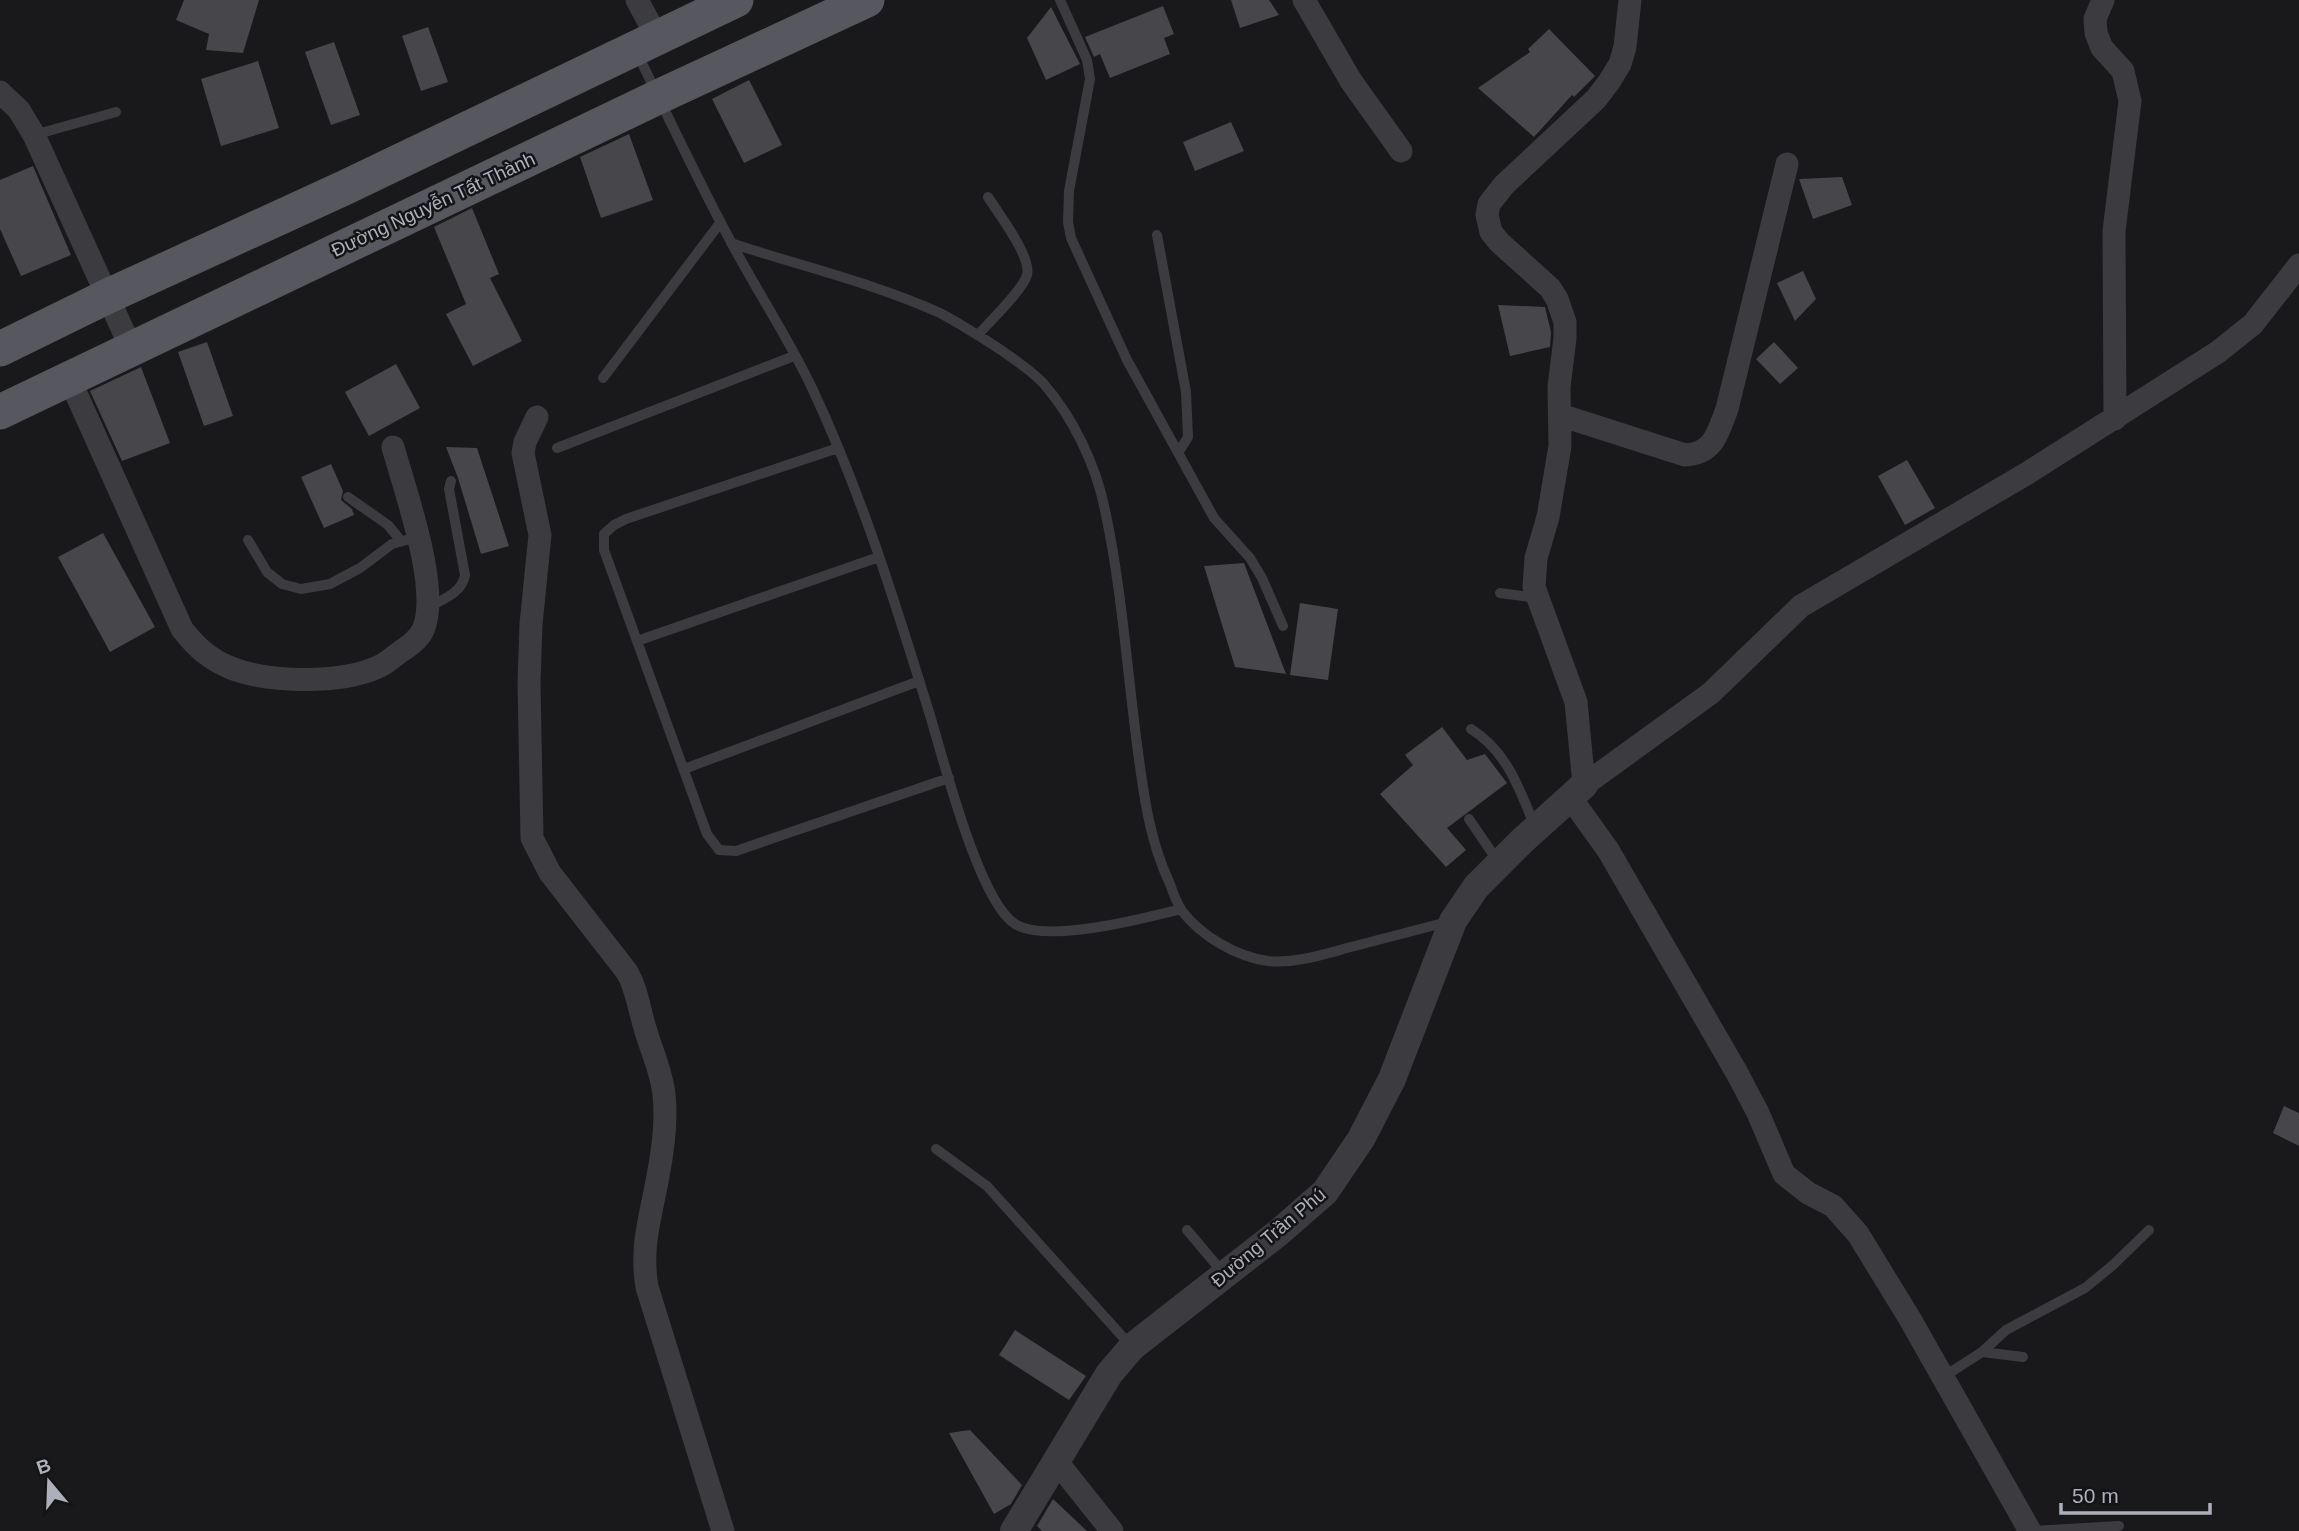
<svg xmlns="http://www.w3.org/2000/svg" width="2299" height="1531" font-family="Arial,sans-serif">
<style>
.building{fill:#46464b}
.lines{fill:none;stroke-linecap:round;stroke-linejoin:round}
.service{stroke:#3b3b40;stroke-width:10}
.minor{stroke:#3b3b40;stroke-width:23}
.tertiary{stroke:#3b3b40;stroke-width:28}
.primary{stroke:#57585f;stroke-width:35}
.labels{text-anchor:middle;stroke-width:5;stroke-linejoin:round;paint-order:stroke}
.street-label{font-size:19px;fill:#adb0ba;stroke:#141416}
</style>
<rect width="100%" height="100%" fill="#19191b"/>
<path class="building" d="M184,0h75l-16,53 -37,-3 3,-16 -33,-14z
M1231,0h38l10,15 -39,13z
M1163,6l11,28 -10,4 6,16 -60,24 -10,-24 -6,3 -9,-20z
M1051,7l29,57 -34,16 -19,-42z
M428,27l20,55 -27,9 -19,-55z
M1549,29l46,47 -21,21 -2,-2 -38,42 -56,-49 52,-36 -2,-3z
M334,42l26,73 -29,10 -26,-73z
M258,61l21,67 -58,18 -20,-67z
M749,80l33,65 -38,18 -32,-64z
M1231,122l13,29 -49,20 -12,-29z
M629,134l24,66 -52,18 -21,-61z
M33,166l38,89 -50,21 -21,-47v-49z
M1842,177l10,28 -39,14 -14,-40z
M472,208l27,66 -9,4 32,63 -49,25 -27,-52 20,-10 -32,-77z
M1803,271l13,28 -21,22 -18,-38z
M1498,305l47,2 6,25 -1,15 -40,9z
M207,342l26,74 -29,10 -26,-74z
M1774,342l24,26 -18,16 -24,-25z
M396,364l24,44 -51,28 -24,-44z
M141,367l29,76 -48,18 -32,-70z
M446,447l31,1 32,98 -28,8 -23,-76z
M1907,460l28,48 -30,17 -27,-49z
M331,464l12,27 -2,9 11,9 2,6 -30,13 -23,-51z
M103,533l52,94 -45,25 -52,-95z
M1244,563l42,111 -51,-7 -31,-101z
M1300,603l38,6 -10,71 -38,-5z
M1442,727l25,33 18,-6 22,29 -60,45 19,22 -20,17 -66,-73 33,-29 -8,-10z
M2284,1106l15,7v33l-26,-13z
M1015,1330l71,46 -17,24 -70,-45z
M970,1430l52,55 -11,19 -17,10 -45,-81z
M1053,1499l34,32h-45l-5,-5z"/>
<g class="lines">
<path class="service" d="M1060,0l27,60 3,19 -21,112 -1,31 3,16 56,122 87,158 36,40 12,20 21,48
M637,53c31,63 60,126 93,187 26,50 58,97 82,148 49,104 83,214 117,324 14,45 49,188 86,212 32,20 130,-6 166,-15
M34,135l82,-23
M1157,235l29,157 2,45 -10,16
M731,243c69,23 143,40 209,70 21,11 41,24 61,37 14,10 30,20 42,33 30,34 53,82 62,127 17,79 22,161 33,242 6,45 12,90 32,132 3,9 7,19 12,27 19,25 55,46 86,50 29,3 59,-8 87,-15 31,-8 62,-16 92,-24
M978,335c11,-13 45,-45 49,-60 5,-18 -29,-62 -39,-78
M603,378l117,-155
M557,448l237,-92
M838,448l-212,71 -12,6 -10,9v16l103,284 12,16 17,1 213,-73
M348,497l40,28 13,16
M248,540l19,32 15,12 19,5 29,-5 30,-16 32,-24 25,-7
M1500,593l37,5
M429,607c14,-8 33,-14 36,-32l-16,-86 2,-8
M637,641l242,-84
M1471,729c36,22 49,61 64,98
M684,769l235,-88
M1469,819l30,44
M936,1149l51,37 143,159
M1187,1230l37,44
M1982,1352l41,5
M1943,1377l39,-25 24,-22 79,-42 28,-23 36,-35
M2030,1531l89,-5"/>
<path class="minor" d="M637,0l20,37
M1304,0l47,81 50,70
M2103,0l-8,19 1,14 6,15 21,23 7,30 -16,130 1,188
M0,92l19,18 15,25 97,213
M69,378l113,251c14,18 27,30 49,39 38,15 110,16 147,-1 8,-3 15,-10 22,-15 9,-6 18,-12 23,-22 18,-40 -18,-139 -30,-183
M1560,415l125,40c29,-1 33,-23 42,-46l60,-245
M537,417l-12,25 -2,11 17,82 -9,89 -2,59 3,155 18,35 77,99c10,17 12,37 18,56 6,22 17,44 19,67 3,26 -1,55 -6,81 -7,40 -18,70 -11,111l76,244
M1584,785l127,-92 90,-87 225,-132 192,-122 35,-28 46,-59
M1584,785l-8,-83 -42,-115 2,-29 12,-41 12,-71 -1,-59 6,-49v-16l-8,-23 -7,-11 -51,-46 -8,-10 -4,-17 2,-11 15,-19 92,-86 13,-17 11,-18 5,-17 5,-47
M1570,797l38,53 129,223 21,40 26,61 24,19 25,13 25,28 52,85 120,212
M1057,1462l55,69"/>
<path class="tertiary" d="M1014,1531l95,-157 23,-27 146,-114 47,-41 36,-53 31,-60 61,-158 23,-34 47,-47 61,-55"/>
<path class="primary" d="M0,349l108,-53 236,-108 392,-188
M0,412l658,-315 209,-97"/>
</g>
<g class="labels">
<g class="street-label">
<text transform="translate(433 204) rotate(-25)" y="7">Đường Nguyễn Tất Thành</text>
<text transform="translate(1268 1237) rotate(-40)" y="7">Đường Trần Phú</text>
</g>
</g>
<g transform="translate(49 1482) rotate(341)" stroke="#141416" stroke-width="5" paint-order="stroke">
<path d="M0-5L12 26L0 18L-12 26Z" fill="#adb0ba"/>
<text y="-10" font-size="19" font-weight="bold" text-anchor="middle" fill="#adb0ba">B</text>
</g>
<path d="M2061 1503v10h149v-10" fill="none" stroke="#adb0ba" stroke-width="3.5"/>
<text x="2072" y="1503" font-size="21" fill="#adb0ba" stroke="#141416" stroke-width="5" paint-order="stroke">50 m</text>
</svg>
